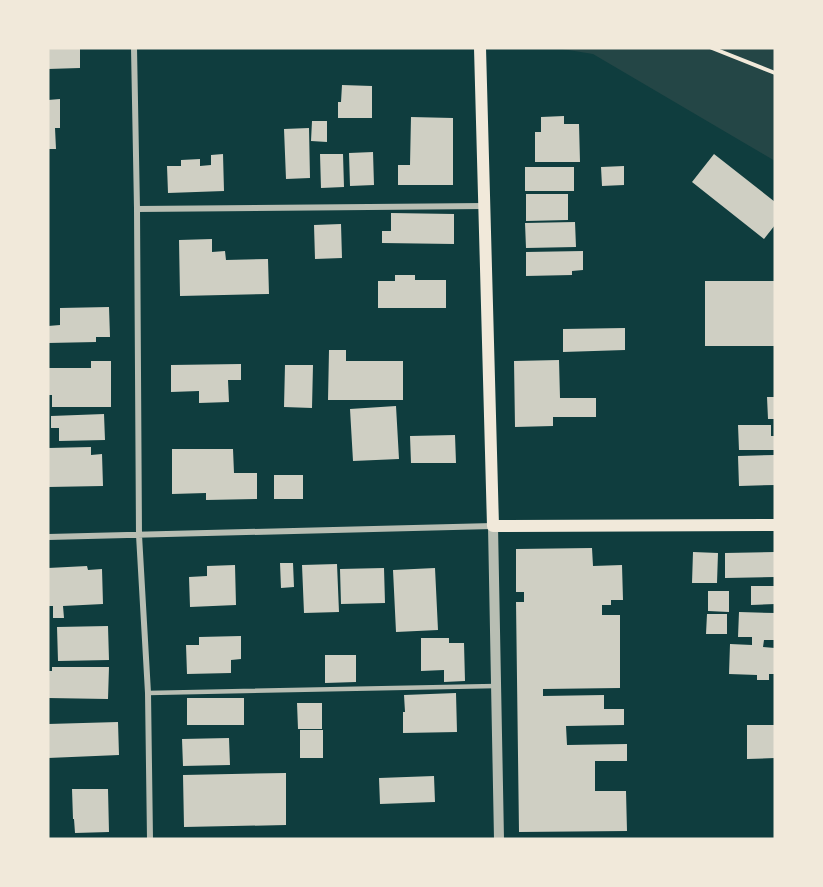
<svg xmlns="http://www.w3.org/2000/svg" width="823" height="887" font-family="'Varela Round',sans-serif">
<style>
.green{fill:#244646}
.building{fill:#cfcfc3}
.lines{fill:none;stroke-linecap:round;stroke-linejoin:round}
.path{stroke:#f1e9da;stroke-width:4}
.service{stroke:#b8beb3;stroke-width:4.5}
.minor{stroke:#b8beb3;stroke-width:6}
.tertiary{stroke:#b8beb3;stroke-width:10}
.secondary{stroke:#f1e9da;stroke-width:12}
</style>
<rect width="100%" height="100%" fill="#0f3d3e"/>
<path class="green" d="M556,48h219v113l-182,-107z"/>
<path class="building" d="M48,48h32v20l-32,1z
M342,85l30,1v32h-34v-16h3z
M60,99v29h-5l1,21h-8v-49z
M564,116v8h15l1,38h-45v-30h6v-15z
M411,117l42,1v67h-55v-20h12z
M312,121h15v21l-16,-1z
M309,128l1,50 -24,1 -2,-50z
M373,152l1,33 -24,1 -1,-33z
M223,154l1,37 -56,2 -1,-27h14v-6l19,-1v7l11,-1v-10z
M320,154h23l1,33 -23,1z
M714,154l61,48v23l-11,14 -72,-57z
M624,166v19l-22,1 -1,-19z
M525,167h49v24h-49z
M526,194h42v26l-42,1z
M391,213l63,1v30l-72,-1v-12h9z
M575,222l1,25 -50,1 -1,-25z
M341,224l1,34 -27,1 -1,-34z
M212,239v13l13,-1 1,9 42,-1 1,35 -89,2 -1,-56z
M583,251v19l-11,1v4l-46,1v-24z
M395,275h20v5h31v28h-68v-27h17z
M705,281h70v65h-70z
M109,307l1,30h-14v5l-48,1v-17l12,-1v-17z
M625,328v22l-62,2v-23z
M329,350h17v11h57v39h-75z
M559,360l1,38h36v19h-43v9l-38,1 -1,-66z
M91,361h20v46h-59v-12h-4v-27h43z
M241,364v16h-13l1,22 -30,1v-12l-28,1v-27z
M285,365h28l-1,43 -28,-1z
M767,397h8v22h-7z
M396,406l3,53 -46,2 -3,-52z
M104,414l1,26 -46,1v-13h-8v-12z
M738,425h33v11h4l-1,14h-35z
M455,435l1,28h-45l-1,-27z
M91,447v8l11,-1 1,32 -55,1v-39z
M172,449h61l1,24h23v26l-51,1v-7l-34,1z
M775,455v30l-36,1 -1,-30z
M274,475h29v24h-29z
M592,548l1,18 29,-1 1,35h-12v5h-9v10h18v73l-77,1v7l61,-1v14h20v16l-58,1 1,19 60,-1v17h-32v30h31l1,40 -108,1 -3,-230h8v-10h-8v-43z
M693,552l25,1 -1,30h-25z
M775,552v25l-50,1v-25z
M280,563h13l1,24 -13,1z
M337,564l2,48 -35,1 -2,-48z
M235,565l1,40 -46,2 -1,-30 18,-1v-10z
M87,566l1,4 14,-1 1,35 -40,2 1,12h-11v-12h-5v-38z
M384,568l1,35 -44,1 -1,-35z
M435,568l3,62 -42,2 -3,-62z
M751,586h24v18l-24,1z
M708,591h21v21l-21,-1z
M739,612l36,1v27h-11l-1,7 12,1v26h-6v6h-12v-5l-28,-1 1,-30 22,1v-8h-14z
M707,614h20v20h-21z
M108,626l1,34 -51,1 -1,-34z
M241,636v23l-10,1v13l-44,1 -1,-29h13v-8z
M421,638h28v5h15l1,38 -21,1v-12l-23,1z
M325,655h31v27l-31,1z
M52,667h57l-1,32 -60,-1v-27h4z
M456,693l1,39 -54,1v-21h2l-1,-17z
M187,698h57v27h-57z
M297,703h25v26h-24z
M118,722l1,33 -71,3v-34z
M747,725h28v33l-28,1z
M300,730h23v28h-23z
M229,738l1,27 -47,1 -1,-27z
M286,773v52l-102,2 -1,-52z
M434,776l1,26 -55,2 -1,-26z
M72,789h36l1,43 -34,1 -1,-14h-1z"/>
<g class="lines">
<path class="path" d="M712,48l63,25"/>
<path class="service" d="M148,693l348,-7"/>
<path class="minor" d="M134,48l3,161 2,326 9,158 2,146
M137,209l347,-3
M48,537l445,-11"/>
<path class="tertiary" d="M493,526l6,313"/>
<path class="secondary" d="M480,48l13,478 282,-1"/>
</g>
<rect width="823" height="887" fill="none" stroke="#f1e9da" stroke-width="99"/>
</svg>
